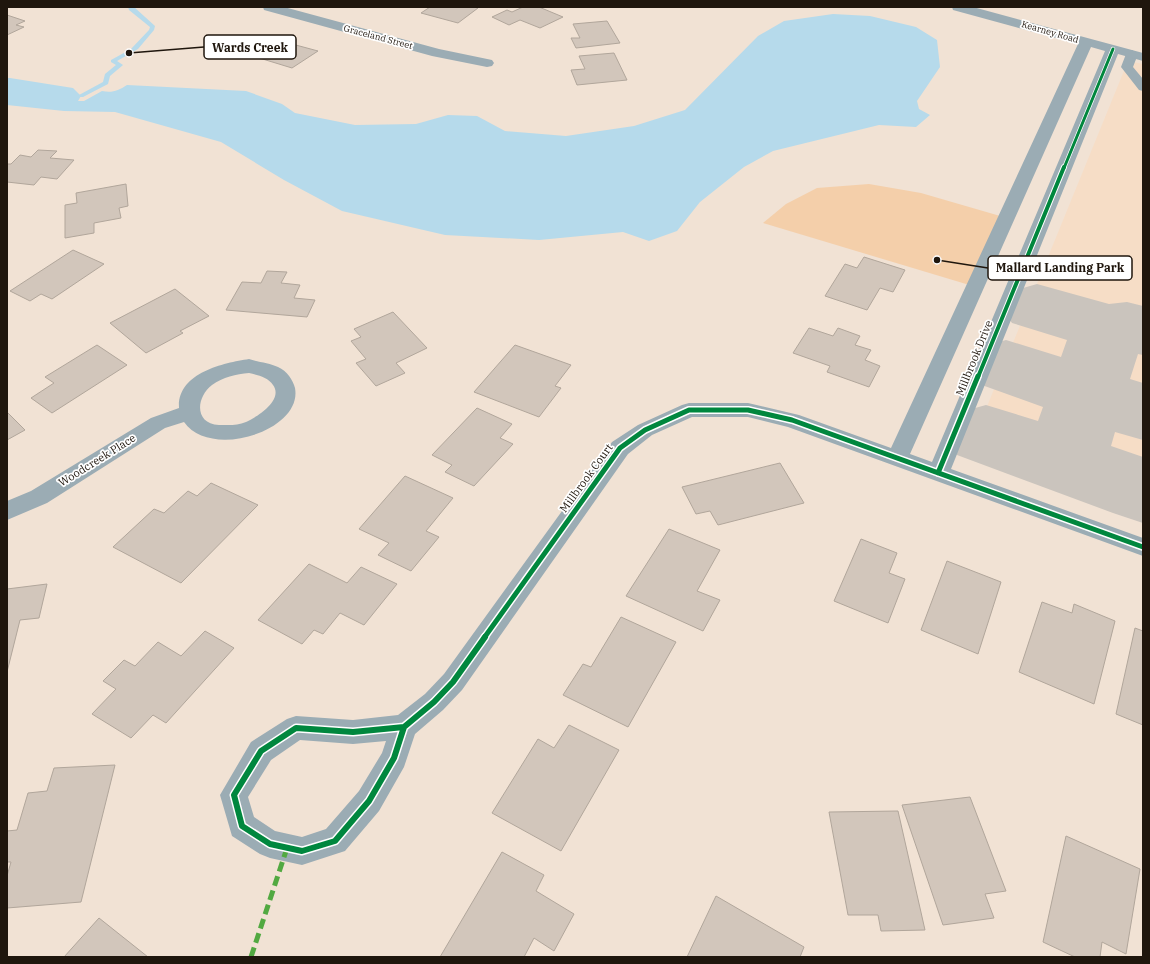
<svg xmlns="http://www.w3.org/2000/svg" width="1150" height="964" font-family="'IBM Plex Serif',serif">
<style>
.built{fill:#f6ddc6}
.green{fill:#f4cfaa}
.water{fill:#b6daeb}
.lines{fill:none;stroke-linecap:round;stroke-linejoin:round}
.stream{fill:#b6daeb;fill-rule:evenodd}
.taxiway{fill:#cac4bd;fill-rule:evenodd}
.building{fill:#d2c6bb;stroke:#b1a69b}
.service{fill:#9bacb4;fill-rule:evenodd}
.minor{fill:#9bacb4;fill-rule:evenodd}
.quiet{stroke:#52a941;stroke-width:5;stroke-dasharray:10 5;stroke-linecap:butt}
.cycleway-far3-casing{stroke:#fff;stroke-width:4.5}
.cycleway-far2-casing{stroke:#fff;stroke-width:6}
.cycleway-far1-casing{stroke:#fff;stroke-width:8}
.cycleway-casing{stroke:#fff;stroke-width:9}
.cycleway-far3{stroke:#00873e;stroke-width:3}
.cycleway-far2{stroke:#00873e;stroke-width:4}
.cycleway-far1{stroke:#00873e;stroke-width:5}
.cycleway{stroke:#00873e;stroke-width:6}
.labels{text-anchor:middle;stroke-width:3.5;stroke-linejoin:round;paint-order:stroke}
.far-street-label{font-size:9px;fill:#1f160d;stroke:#fff}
.street-label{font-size:11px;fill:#1f160d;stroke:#fff}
.leader{fill:none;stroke:#1f160d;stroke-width:1.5}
.callout-dot{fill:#1f160d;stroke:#fff;stroke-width:1.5}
.callout{fill:#fff;stroke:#1f160d;stroke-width:1.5}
.callout-label{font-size:12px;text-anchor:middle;font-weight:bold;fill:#1f160d}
</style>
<rect width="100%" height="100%" fill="#f1e2d4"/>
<path class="built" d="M1128,61l15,3v451l-175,-62z"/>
<path class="green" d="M869,184l52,9 86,25 -31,69 -213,-64 23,-19 31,-16z"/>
<path class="water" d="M833,14l37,2 46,11 21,13 3,27 -23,34 2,8 11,6 -14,12 -37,-2 -106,26 -29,16 -44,35 -23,29 -28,10 -26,-9 -84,8 -94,-5 -103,-24 -58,-31 -63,-38 -106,-30 -51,-1 -57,-6v-27h3l63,10 8,8 -3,5h6l18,-10c10,2 16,0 25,-6l119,6 36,13 13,9 60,12 61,-1 32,-9 29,1 28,15 61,5 68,-10 51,-16 73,-74 26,-15z"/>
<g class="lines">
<path class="stream" d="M128,7h6l21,19 -1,4 -16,19 -21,12 6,4 -13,11 -2,8 -25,13h-4v-2l24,-13 2,-8 11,-9 -5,-3v-2l20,-11 18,-19 1,-3 -21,-17z"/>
<path class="taxiway" d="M1037,284l72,20 18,-2 16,4v49l-5,-1 -8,25 13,4v57l-28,-8 -4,14 32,11v66l-30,-10 -156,-58 -12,-21 12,-21 29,-8 52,16 5,-14 -64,-23 -11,-18 11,-18 27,-8 55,17 6,-17 -55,-17 -11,-16 11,-16z"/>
</g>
<path class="building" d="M430,7h43l5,1 -20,15 -37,-10z
M523,7h16l24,10 -23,11 -20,-8 -11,5 -17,-8 15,-7 5,2z
M7,15l18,6 -9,4 8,2 -17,8z
M607,21l13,22 -44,5 -5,-10h9l-7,-14z
M281,41l37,10 -26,17 -36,-11z
M614,53l13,27 -50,5 -6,-15 14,-1 -6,-13z
M38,150l19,1 -7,7 24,2 -17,19 -16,-2 -7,8 -27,-3v-18h4l9,-9 11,2z
M126,184l2,22 -9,2 2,10 -27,5v10l-29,5v-33l12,-2 -1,-10z
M73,250l31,14 -52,35 -11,-5 -11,7 -20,-10z
M864,257l41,13 -12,22 -13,-4 -13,22 -42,-14 20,-32 12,4z
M267,271l20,1 -6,11 19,2 -6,13 21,2 -8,17 -81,-7 16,-28 19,1z
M175,289l34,27 -29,15 3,2 -37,20 -36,-30z
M393,312l34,36 -31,15 9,10 -29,13 -20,-23 10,-4 -15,-18 10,-4 -7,-8z
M809,328l24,8 5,-8 22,8 -5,9 16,5 -6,10 15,6 -11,21 -42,-15 3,-6 -37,-13z
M97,345l30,20 -75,48 -21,-15 23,-15 -9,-6z
M515,345l56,20 -16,21 6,2 -22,29 -65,-25z
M477,408l35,16 -12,14 13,6 -39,42 -29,-14 7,-7 -20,-10z
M7,412l18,18 -18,10z
M780,463l24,40 -86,22 -8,-14 -14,3 -14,-27z
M405,476l48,22 -27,33 13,6 -28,34 -33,-16 11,-12 -30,-14z
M211,483l47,22 -77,78 -68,-36 41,-38 10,4 24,-22 9,5z
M669,529l51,21 -23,41 23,9 -17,31 -77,-35z
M861,539l36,14 -8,20 16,6 -17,44 -54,-22z
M947,561l54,21 -23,72 -57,-24z
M309,564l38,19 14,-16 36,17 -33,41 -24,-12 -17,21 -9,-4 -12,14 -44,-24z
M47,584l-8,34 -19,2 -13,52v-83z
M1042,602l30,11 2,-9 41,17 -21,83 -75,-32z
M621,617l55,25 -48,85 -65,-32 20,-31 8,3z
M1135,628l8,3v94l-27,-11z
M205,631l29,17 -68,75 -13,-8 -22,23 -39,-24 24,-25 -13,-8 21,-21 11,6 23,-24 23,14z
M569,725l50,25 -58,101 -69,-38 46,-74 16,9z
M115,765l-34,137 -74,6v-32l4,-14h-4v-31l10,-1 11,-37 19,-2 7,-23z
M970,797l36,94 -21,3 9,24 -51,7 -41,-120z
M898,811l27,119 -44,1 -3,-16h-30l-19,-103z
M1066,836l74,33 -14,85 -24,-12 -2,15h-25l-32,-15z
M502,852l42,23 -8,16 38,23 -20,37 -20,-13 -10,19h-84z
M716,896l88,51 -4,10h-113z
M99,918l49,39h-84z"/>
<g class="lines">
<path class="service" d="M1132,50l6,4 -5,13 10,12v12l-4,-1 -18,-23 5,-13z"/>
<path class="minor" d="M263,7h21l155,42 53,11 2,3 -2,3 -5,1 -55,-11 -168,-46z
M952,7h21l170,46v8l-25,-7 -167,415 192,69v18l-355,-129 -40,-10h-56l-40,18 -24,19 -166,236 -19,20 -28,24 -11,33 -25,44 -34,40 -43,14 -32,-7 -10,-4 -28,-18 -12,-41 31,-53 36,-23 9,-3 57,4 45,-5 27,-21 19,-20 168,-232 26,-17 44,-20 7,-2h59l51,12 92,33 187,-404 -125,-34zM1091,47l14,4 -173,411 -22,-8zM300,740l53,4 33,-3 -4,12 -23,38 -33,38 -24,8 -27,-6 -21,-14 -6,-20 23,-37z
M249,359c9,3 21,4 29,8 9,4 15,13 17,21 8,43 -85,72 -111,34l-19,6 -118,75 -40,17v-19l24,-10 120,-73 28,-10c-2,-35 44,-45 70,-49zM249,373c9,2 19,4 24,12 11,15 -16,32 -27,37 -9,4 -18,3 -27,3 -25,-1 -23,-28 -7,-40 11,-8 24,-11 37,-12z"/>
<path class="quiet" d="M251,957l36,-109"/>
<g class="cycleway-far3-casing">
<path id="cycleway-far3" d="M1064,168l49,-119"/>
</g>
<g class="cycleway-far2-casing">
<path id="cycleway-far2" d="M978,377l86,-210"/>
</g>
<g class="cycleway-far1-casing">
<path id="cycleway-far1" d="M938,473l40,-97
M484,638l136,-190 25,-18 44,-20h59l44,10 351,127"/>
</g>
<g class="cycleway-casing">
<path id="cycleway" d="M404,727l-10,31 -25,43 -34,40 -33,10 -32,-7 -28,-18 -8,-31 27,-44 35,-23 57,4z
M404,727l30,-25 19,-20 32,-45"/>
</g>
<use href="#cycleway-far3" class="cycleway-far3"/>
<use href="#cycleway-far2" class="cycleway-far2"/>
<use href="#cycleway-far1" class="cycleway-far1"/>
<use href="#cycleway" class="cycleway"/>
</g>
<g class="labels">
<g class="far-street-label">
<text transform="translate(1050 32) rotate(16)" y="3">Kearney Road</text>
<text transform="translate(378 37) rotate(15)" y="3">Graceland Street</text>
</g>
<g class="street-label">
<text transform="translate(974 358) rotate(-68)" y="4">Millbrook Drive</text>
<text transform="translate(97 460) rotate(-32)" y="4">Woodcreek Place</text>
<text transform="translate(586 478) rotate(-54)" y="4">Millbrook Court</text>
</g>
</g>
<path class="leader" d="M129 53L204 47M937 260L988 268"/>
<g class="callout-dot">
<circle cx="129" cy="53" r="4"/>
<circle cx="937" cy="260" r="4"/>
</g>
<g class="callout">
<rect x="204" y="35" width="92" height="24" rx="4"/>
<rect x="988" y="256" width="144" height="24" rx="4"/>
</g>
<g class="callout-label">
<text x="250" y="52">Wards Creek</text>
<text x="1060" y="272">Mallard Landing Park</text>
</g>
<rect width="1150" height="964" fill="none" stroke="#1f160d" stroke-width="16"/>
</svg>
